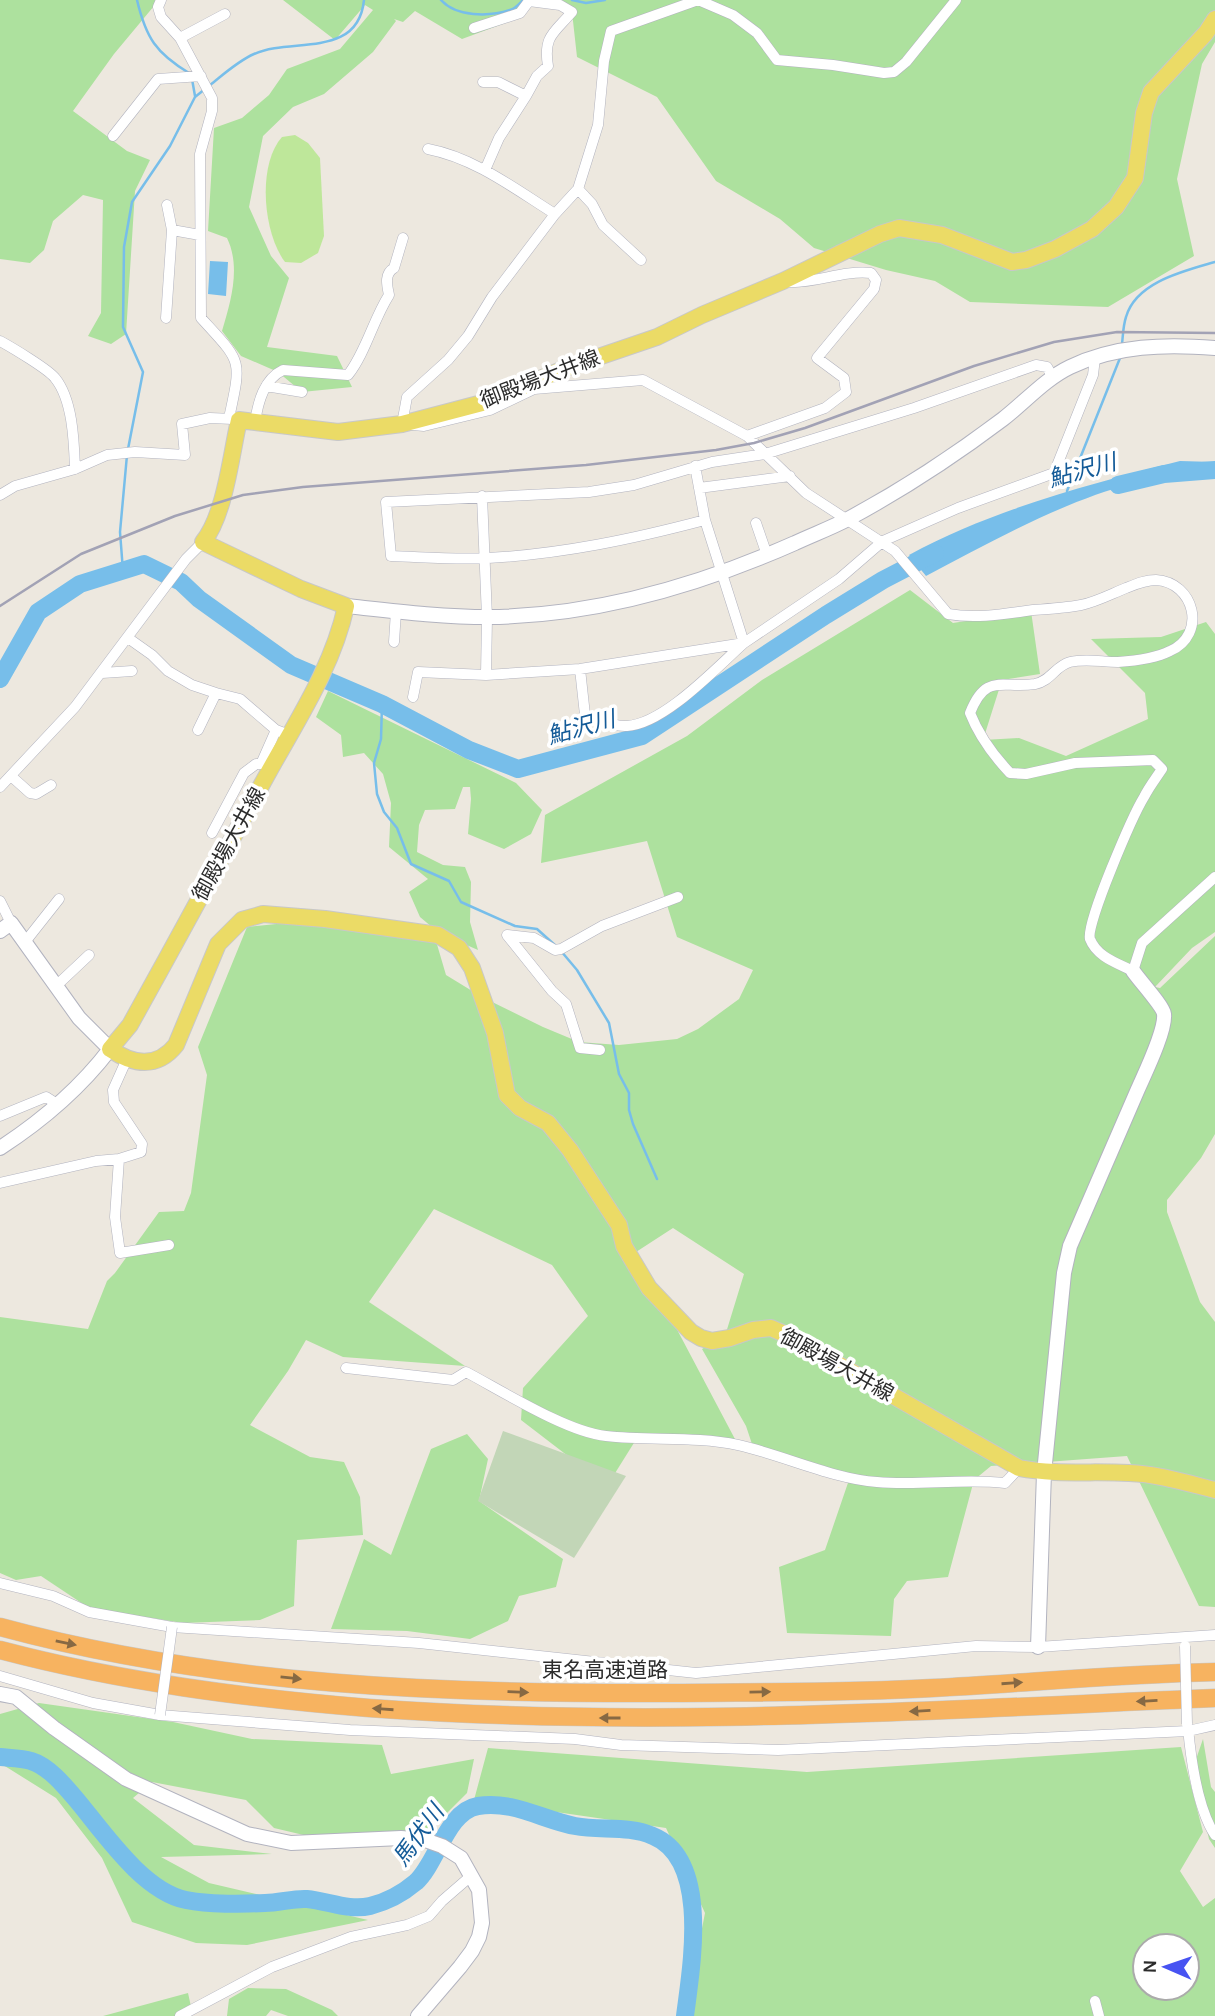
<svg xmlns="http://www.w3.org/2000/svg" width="1215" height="2016" font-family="Karla,'Noto Sans JP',sans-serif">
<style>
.green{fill:#ade19e;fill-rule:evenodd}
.cemetery{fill:#c2d6b7}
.pitch{fill:#bee79a}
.water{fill:#77beea}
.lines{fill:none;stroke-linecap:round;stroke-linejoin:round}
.stream{stroke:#77beea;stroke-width:2.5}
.river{stroke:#77beea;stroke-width:18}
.street-casing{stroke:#b2b3bf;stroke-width:11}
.secondary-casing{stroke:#b2b3bf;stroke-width:16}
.primary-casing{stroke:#c8c8c8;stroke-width:18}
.highway-casing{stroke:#c8c8c8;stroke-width:19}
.street{stroke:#fff;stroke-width:10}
.secondary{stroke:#fff;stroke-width:14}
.primary{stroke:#ebdb66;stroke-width:16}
.highway{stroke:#f7b360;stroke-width:18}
.rail{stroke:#a2a2b5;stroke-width:2.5}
.street-bridge-casing{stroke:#b2b3bf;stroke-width:11;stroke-linecap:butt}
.street-bridge{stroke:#fff;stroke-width:10}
.oneway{fill:#876943}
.labels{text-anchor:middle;stroke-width:7;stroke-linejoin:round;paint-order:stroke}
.street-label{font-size:21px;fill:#2c2c2c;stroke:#fff}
.water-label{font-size:23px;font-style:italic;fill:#145b98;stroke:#fff}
</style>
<rect width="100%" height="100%" fill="#ede8df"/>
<path class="green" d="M0,0h159l-45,54 -41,57 54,40 23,9 -15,31 -9,143 -15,10 -23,-8 13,-23 2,-113 -20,-5 -30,26 -9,29 -14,13 -30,-4z
M283,0h932v42l-13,22 -25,115 17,77 -86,51 -138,-5 -35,-21 -49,-11 -72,-22 -34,-29 -64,-38 -59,-84 -80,-40 -5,-45 -40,-11 -16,18 -54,20 -47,-28 -12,11 -9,-3 2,2 -23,31 -49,42 -31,13 -30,29 -14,71 22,49 18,22 -22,69 70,9 15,31 -50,5 -24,-20 -37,-16 -19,-25c9,-30 19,-64 5,-93l-19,-7 6,-103 28,-10 27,-23 18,-26 53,-20 33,-39 -8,-5 -30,35z
M910,590l43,33 78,-12 9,63 -38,6 -19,60 36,-2 47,18 82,-37 -3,-26 -54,-54 70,-2 45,-15 9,12v298l-23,16 -37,39 5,1 55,-52v198l-14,24 -34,42v12l33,90 15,20v285l-16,-1 -72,-150 -136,10 -17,14 -26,97 -41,4 -13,18 -3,37 -104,-3 -8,-66 46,-17 25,-73 -97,-30 -7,-21 -44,-77 23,-13 19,-62 -71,-46 -37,24 100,189 -99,-3 -30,48 -86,-66 2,-32 65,-72 -36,-51 -118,-56 -65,93 96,64 -122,-9 -37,-17 -18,31 -38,54 60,32 34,5 16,35 3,38 -66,5 -3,66 -34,14 -77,3 -94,-15 -48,-32 -25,4 -16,-7v-256l88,12 19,-48 8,-8 44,-61 25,-1 7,-18 16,-118 -9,-28 49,-120 49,-5 140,19 10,34 36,22 61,30 36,15 40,3 58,-6 21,-10 41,-30 14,-29 -76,-33 -30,-96 -106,22 4,-48 142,-79 75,-56z
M328,691l188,92 26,27 -11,24 -27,15 -36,-15 3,-35 -1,-12h-7l-8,22 -30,1 -6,15 -2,27 26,13 22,2 6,15 -1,40 8,28 -39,-17 -19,-16 -11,-25 19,-13 -39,-32 2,-44 -8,-29 -19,-21 -21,4 -2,-22 -25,-18z
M467,1434l21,25 -9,42 84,58 -7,28 -37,9 -11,25 -38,18 -63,-8 -76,-2 33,-90 27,16 40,-106z
M39,1703l134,19 79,17 130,6 9,29 83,-15 -7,34 -36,36 -119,8 -38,-9 -28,-28 -94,-18 -19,16 61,47 78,9 -111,3 48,26 159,37 -121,25 -51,-2 -64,-21 -30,-64 -46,-60 -56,-35v-49z
M1203,1739l8,48 4,5v56l-6,-9 -16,-71z
M1181,1747l22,85 -23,39 23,36 12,-9v118h-530l20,-103 -39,-85 -192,-28 14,-52 319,24zM1145,1946h42v42h-42z
M248,1988l38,1 46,21 6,6h-50l-17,-6 -5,6h-39l2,-17z
M188,1993l4,18 -11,5h-78z"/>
<path class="cemetery" d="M503,1431l123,45 -52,82 -96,-57z"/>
<path class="pitch" d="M295,135l13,8 12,15 4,78 -6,17 -17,10 -16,-1c-22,-29 -28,-97 -3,-125z"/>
<path class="water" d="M210,261l18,1 -2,34 -18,-2z
M1180,461l35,1v10c-100,-1 -203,59 -289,104l-17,-21c85,-46 178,-70 271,-94z"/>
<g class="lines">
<path class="stream" d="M137,0c9,38 19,53 52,73
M441,0c15,17 48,17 69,10 5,-1 9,-6 13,-10
M572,0l14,3 19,-3
M192,79l3,17
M210,85c14,-11 28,-24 44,-31 38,-17 104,5 110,-54
M1122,344c1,-8 1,-18 4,-27 10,-35 58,-46 89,-55
M128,449l15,-77 -20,-45 1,-80 8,-45 38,-56 25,-49 10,-8
M1067,491l53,-133
M123,571l-3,-39 7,-77
M382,704l-1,35 -7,24 3,31 7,18 13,16 14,36 38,17 12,21 54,24 22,3 19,17
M561,951l16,19 32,53 10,51 10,19v17l4,14 24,55"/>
<path class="river" d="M1118,485l46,-11 51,-4
M0,679l38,-67 42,-28 64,-20 37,18 18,17 92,66 91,39 87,46 49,19 124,-33 184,-121 57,-35 52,-27
M0,1757c10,1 22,1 31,4 17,5 33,24 44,37 28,33 67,93 111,102 24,5 54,4 79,3 14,0 29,-5 42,-4 21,2 42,12 63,7 16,-4 33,-13 46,-24 21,-19 31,-71 62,-76 34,-6 65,14 97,20 26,5 53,-1 78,10 58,24 38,132 32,180"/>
<g class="street-casing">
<path id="street" d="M161,0l-3,7 3,10 19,21 32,60v13l-12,43 1,164c41,45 41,40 28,100
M956,0l-50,62 -12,10 -10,1 -51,-8 -56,-5 -20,-27 -24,-18 -35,-15 -87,31 -7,30 -6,64 -20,64 -23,25 -63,83 -24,39 -20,24 -41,37 -5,27 22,2 66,-16 44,-21 109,-9 104,56 59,57 89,58 53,63c28,5 56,0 85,-4 16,-1 32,-2 48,-5 15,-3 30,-11 45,-17 10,-4 19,-8 30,-8 38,2 52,54 14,71 -14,7 -37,10 -52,11 -16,0 -32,-4 -48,0 -15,4 -19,19 -35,22 -33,5 -49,-12 -65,29 9,23 23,42 40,60l16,1 49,-11 78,-3 9,9c-6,9 -13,18 -18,28 -11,18 -59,128 -54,142 7,18 27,24 43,32l9,-28 73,-66
M474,28l46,-15 9,-12 31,4 12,7c-18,21 -29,24 -24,54l-11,10 -11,20
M180,38l45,-24
M483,82h15l28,14 -27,42 -14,32
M113,136l45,-57 43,-3
M428,149c47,9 87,40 127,65
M578,189l14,15 11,21 38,35
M167,205l5,25
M166,318l6,-88 28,5
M0,341c11,6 48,28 55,37 18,22 19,64 20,91
M266,386l36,6
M255,422c3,-20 9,-43 28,-52l65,5c18,-23 25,-55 41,-80 -2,-10 -5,-21 5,-27l9,-30
M747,436l78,-28 21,-16 -2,-14 -27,-20 57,-69 2,-9 -5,-7c-30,-3 -55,11 -84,9
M699,488l91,-12
M0,495l15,-9 60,-17 32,-14 28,-3 50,3 -3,-31 28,-6 23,1
M482,496l5,121 -1,58
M705,520c-72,19 -143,34 -217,38 -32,2 -65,-1 -97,-2l-5,-54 203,-10 45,-7 78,-23 53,-8 149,-46 122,-43 11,2 6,11
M756,523l11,32
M128,638l24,17 16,16 24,14 24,8
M394,642l2,-31
M580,669l5,46c13,4 29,12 42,11 37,-2 89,-58 117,-83l-39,-123 -10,-54
M102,673l30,-2
M413,697l5,-25 68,3 94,-6 164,-26 95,-64 44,-38 75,-33 96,-35 39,-98 2,-17
M198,730l18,-37 24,6 36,31 13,5
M11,776l19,17 6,1 15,-9
M0,787l75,-80 111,-148 17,-17
M212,833l32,-60 12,-9h5l15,-34
M0,901l11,22
M507,935l27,3 21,12 6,-1 41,-23 76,-29
M507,935l45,56 14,13 14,44 20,2
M25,942l34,-43
M56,986l33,-31
M126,1061l-13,29 1,12 28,42 -1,8 -22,7 -4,58 5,36 49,-8
M0,1116l46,-19 11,7
M0,1183l96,-22 23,-2
M346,1368l107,12 13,-8c36,19 101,60 140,64 44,5 89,0 132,9 45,10 95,34 139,37 43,4 85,-4 128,1l14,-15
M0,1583l53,13 36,16 83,15 247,16 277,30 280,-27 62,1 177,-12
M0,1676l93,27 67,12 190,15 225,9 46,6 157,5 410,-19 27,-6
M1188,1728c3,32 9,80 27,107
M1095,2001l4,15
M180,2016l92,-49 79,-30 56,-12 22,-9 13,-15 30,-26"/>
</g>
<g class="secondary-casing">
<path id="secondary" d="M346,606c47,5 95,11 143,11 106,-1 209,-31 306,-74 17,-8 36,-15 53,-24 54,-29 106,-63 155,-100 22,-17 42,-40 67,-52 46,-22 96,-23 145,-19
M0,931l11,-8 68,95 31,31c-29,38 -70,73 -110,99
M1038,1647l6,-174 20,-200 6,-27c22,-52 45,-104 68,-157 7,-16 28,-59 26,-75 -1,-8 -25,-34 -31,-43
M0,1694l16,3 38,31 72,51 121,55 44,9 110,-5 24,2 17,6 19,12 18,32 3,33 -3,14 -7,14 -12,16 -42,49"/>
</g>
<g class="primary-casing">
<path id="primary" d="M1215,19l-9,14 -55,59 -7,21 -9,65 -19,29 -24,22 -37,20 -29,11 -14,2 -70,-27 -43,-7 -19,6 -97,47 -81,34 -45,22 -91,31 -80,34 -84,22 -64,8 -99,-12c-8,35 -14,95 -36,122l98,47 45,17c-13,61 -50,116 -79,169 -46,84 -91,167 -137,250l-20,24c23,16 47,20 66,-4l42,-101 24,-24 21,-6 62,5 113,16 21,13 13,20 23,65 12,62 13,13 28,15 22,27 49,75 5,21 25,42 42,44 10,6 11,3 18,-3 23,-8 18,-2 18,8 230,132c37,7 73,3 110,5 29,1 58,10 86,17"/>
</g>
<g class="highway-casing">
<path id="highway" d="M0,1627c217,59 446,67 670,66 87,-1 176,0 263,-5 94,-5 188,-14 282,-16
M0,1650c121,32 245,48 369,58 282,21 564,2 846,-10"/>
</g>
<use href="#street" class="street"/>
<use href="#secondary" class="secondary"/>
<use href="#primary" class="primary"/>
<use href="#highway" class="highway"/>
<path class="rail" d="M0,606l81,-52 94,-38 68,-21 60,-8 283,-22 130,-15 38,-7 51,-15 169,-62 80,-24 63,-10 98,1"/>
<g class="street-bridge-casing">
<path id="street-bridge" d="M1185,1646l2,78
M160,1715l12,-88"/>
</g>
<use href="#street-bridge" class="street-bridge"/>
</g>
<defs><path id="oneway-solid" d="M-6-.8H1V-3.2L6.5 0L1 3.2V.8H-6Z" transform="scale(1.75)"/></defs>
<g class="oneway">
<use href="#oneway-solid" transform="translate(66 1643) rotate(12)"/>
<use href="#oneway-solid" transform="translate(291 1678) rotate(6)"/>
<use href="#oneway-solid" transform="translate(1012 1683) rotate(-4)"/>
<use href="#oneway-solid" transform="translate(518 1692) rotate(2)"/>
<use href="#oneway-solid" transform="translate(760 1692) rotate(-1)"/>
<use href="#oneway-solid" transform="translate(1147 1701) rotate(177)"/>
<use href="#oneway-solid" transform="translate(383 1709) rotate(-176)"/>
<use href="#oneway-solid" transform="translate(920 1711) rotate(177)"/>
<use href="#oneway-solid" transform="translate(610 1718) rotate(-180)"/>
</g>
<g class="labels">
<g class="street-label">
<text transform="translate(540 379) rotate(-21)" y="7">御殿場大井線</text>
<text transform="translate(229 844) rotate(-61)" y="7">御殿場大井線</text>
<text transform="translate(837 1365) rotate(29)" y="7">御殿場大井線</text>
<text x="605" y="1677">東名高速道路</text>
</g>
<g class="water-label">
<text transform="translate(1082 470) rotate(-15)" y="8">鮎沢川</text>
<text transform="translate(581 727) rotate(-15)" y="8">鮎沢川</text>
<text transform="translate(418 1835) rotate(-54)" y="8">馬伏川</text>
</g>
</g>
<g transform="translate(1166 1967) rotate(272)"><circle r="33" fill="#ffffff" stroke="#ababab" stroke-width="2"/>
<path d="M0-5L12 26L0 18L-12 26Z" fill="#4753f2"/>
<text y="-10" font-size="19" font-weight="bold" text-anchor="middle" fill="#2c2c2c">N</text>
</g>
</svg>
